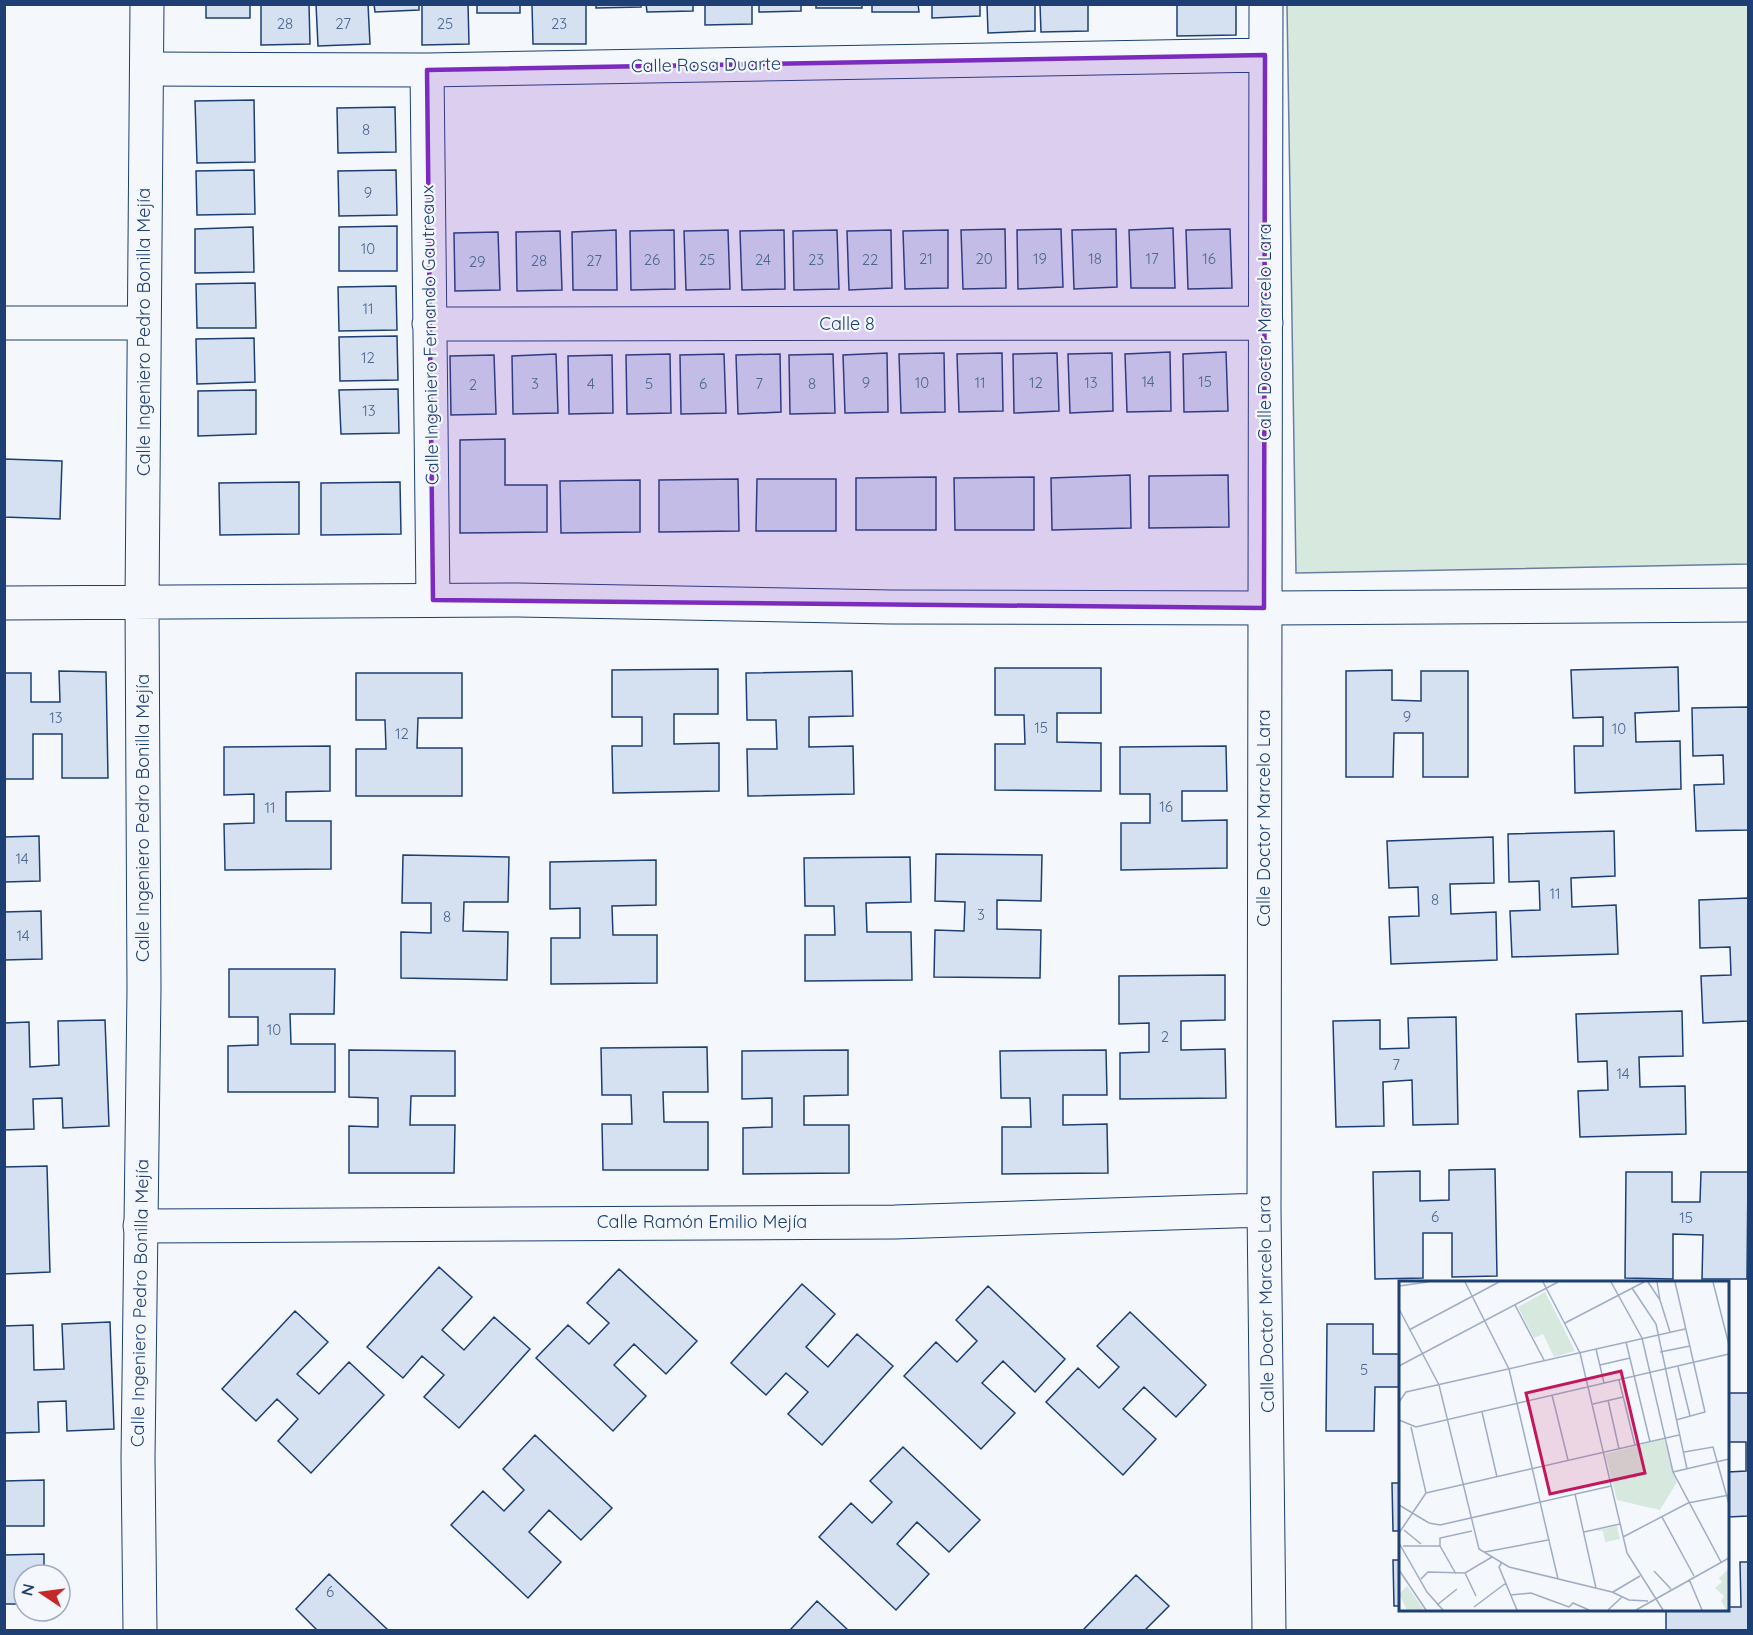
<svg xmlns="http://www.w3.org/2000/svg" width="1753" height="1635" font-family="Quicksand,sans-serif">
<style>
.green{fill:#d7e8df;stroke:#687fa3;stroke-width:1.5}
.building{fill:#d5e0f0;stroke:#1d3f73;stroke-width:1.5}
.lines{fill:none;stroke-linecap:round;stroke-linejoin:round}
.minor-casing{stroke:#1d3f73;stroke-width:35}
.tertiary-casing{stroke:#1d3f73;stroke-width:35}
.minor{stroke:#f4f7fb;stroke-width:33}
.tertiary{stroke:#f4f7fb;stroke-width:33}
.marked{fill:#7b2cbf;fill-opacity:0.2;stroke:#7b2cbf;stroke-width:4.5;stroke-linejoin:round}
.labels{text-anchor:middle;stroke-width:4.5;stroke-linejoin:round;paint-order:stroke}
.number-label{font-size:15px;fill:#4b6792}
.street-label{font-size:18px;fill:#1d3f73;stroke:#f4f7fb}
.inset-road{fill:none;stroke:#9eadc5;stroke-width:1.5}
.view{fill:#c2185b;fill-opacity:0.15;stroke:#c2185b;stroke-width:3}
.inset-edge{fill:none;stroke:#1d3f73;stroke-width:3}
</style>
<rect width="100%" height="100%" fill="#f4f7fb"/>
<path class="green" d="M1287,5h461v559l-452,9z"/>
<path class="building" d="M206,4h44v14h-44z
M261,4h48l1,40 -49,1z
M316,4h52l2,40 -52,2z
M374,4h45v6l-44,2z
M422,4h46l1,40 -47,1z
M477,4h43v9h-43z
M532,4h54v40h-53z
M596,4h45v3l-45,1z
M646,4h47v7l-46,1z
M705,4h47v20l-47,1z
M759,4h42v7l-42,1z
M816,4h46v4h-46z
M872,4h46l1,8h-47z
M932,4h48v12l-48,2z
M987,4h48v27l-47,2z
M1040,4h48v27l-47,1z
M1177,4h59v31l-59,1z
M254,100l1,62 -58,1 -2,-62z
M395,107l1,45 -58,1 -1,-45z
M254,170l1,44 -58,1 -1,-44z
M396,170l1,45 -58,1 -1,-45z
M397,226v45h-58v-44z
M253,227l1,45 -59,1v-44z
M1173,228l2,60h-44l-2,-58z
M1005,229l1,59 -43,1 -2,-59z
M1061,229l2,58 -45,2 -1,-59z
M1116,229l1,58 -43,2 -2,-59z
M1230,229l2,59 -44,1 -2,-59z
M616,230l1,60h-44l-1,-58z
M674,230l1,59 -44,1 -1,-59z
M728,230l2,59 -44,1 -2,-59z
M784,230l1,59 -43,1 -2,-59z
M837,230l2,59 -45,1 -1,-59z
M891,230l1,58 -43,2 -2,-59z
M948,230v58l-43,1 -2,-58z
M560,231l2,59 -45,1 -1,-59z
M498,232l2,58 -45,1 -1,-58z
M255,283l1,45h-59l-1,-44z
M396,286l1,44 -58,1 -1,-44z
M397,336l1,44 -58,1 -1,-44z
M254,338l1,44 -58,2 -1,-45z
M1170,352l1,59 -44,1 -2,-58z
M1226,352l2,59 -44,1 -1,-58z
M887,353l1,59 -43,1 -2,-58z
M944,353l1,59 -44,1 -2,-59z
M1002,353l1,58 -44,1 -2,-58z
M1057,353l2,58 -45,2 -1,-59z
M1112,353l1,58 -43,2 -2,-59z
M556,354l2,59 -45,1 -1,-58z
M670,354l1,59 -44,1 -1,-59z
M724,354l2,59 -45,1 -1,-59z
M780,354l1,58 -43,2 -2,-59z
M833,354l2,59 -45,1 -1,-59z
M494,355l2,59 -45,1 -1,-59z
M612,355l1,58 -44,1 -1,-58z
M398,389l1,44 -58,1 -2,-44z
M256,390v44l-58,2v-45z
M505,439v46h42v47l-87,1v-93z
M4,459l58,2 -2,58 -56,-2z
M1130,475l1,53 -79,2 -1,-52z
M1228,475l1,52 -80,1v-52z
M936,477v53h-80v-52z
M1034,477v53h-79l-1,-52z
M738,479l1,52 -80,1v-52z
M757,479h79v52h-80z
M640,480v52l-79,1 -1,-52z
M299,482v52l-79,1 -1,-52z
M400,482l1,52 -80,1v-52z
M1678,667l1,44 -44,2 1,29 44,-1 1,48 -106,4 -1,-47h29v-29l-30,1 -2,-48z
M995,668h106v45h-44v29l44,1v48l-106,-1v-46h30l-1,-29h-29z
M718,669v45h-44v30l45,-1v48l-106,2 -1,-47h30v-29h-30v-47z
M1392,670v30l29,1v-30h47v106h-45v-44h-29l-1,44h-47v-106z
M59,671l47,1 2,106h-46v-44h-29v45h-29v-106h27v29h29z
M852,671l1,45 -44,1v30l44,-1 1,48 -106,2 -1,-47h30l-1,-29h-29l-1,-47z
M356,673h106v45h-44l-1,30h45v48h-106v-47h30l-1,-29h-29z
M1748,707v123l-52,1 -2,-46 30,-1 -1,-29 -30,1 -1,-48z
M330,746v45l-44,1v29h45v48l-106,1 -1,-46 30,-1v-29l-30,1v-48z
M1226,746l1,45h-45v30l45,-1v48l-106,2v-47h29v-29h-30v-47z
M1614,831l1,45 -44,2 1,29 44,-2 2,49 -106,3 -2,-46 30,-1 -1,-29 -30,1 -1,-48z
M39,836l1,45 -36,1v-45z
M1493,837l1,46 -44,1 1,30 45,-2 1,48 -106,4 -2,-47 30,-1 -1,-29 -29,1 -2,-47z
M936,854l106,1 -1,46 -44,-1v29l44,1 -1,48 -106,-1 1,-47 29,1 1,-29 -30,-1z
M403,855l106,2 -1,45h-44l-1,29 45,1 -1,48 -106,-2v-46l30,1v-30h-29z
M910,857l1,45 -45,1 1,29h44l1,48 -107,1v-46h30l-1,-29h-29l-1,-48z
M656,860v45l-44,1 1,29h44v48l-106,1v-46h29v-30l-30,1v-47z
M1748,898v123l-45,2 -2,-47 30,-1 -1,-28 -30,1 -1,-48z
M41,911l1,48 -38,1v-48z
M229,969h106l-1,45h-44l1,30h44v48h-107v-46l30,-1v-28h-29z
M1225,975v45l-44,1v29l44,-1 1,49 -106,1v-46l29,-1v-29l-30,1v-48z
M1682,1011l1,45 -44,1 1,30 45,-1 1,48 -106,3 -2,-46 30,-1 -1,-29 -29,1 -2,-48z
M1456,1017l2,107 -45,1 -1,-45 -29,2 1,44 -48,1 -3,-106 47,-1v29l29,-1 -1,-30z
M105,1020l4,106 -46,2 -1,-30 -29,1 1,30 -30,1v-107l25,-1 1,45 29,-2 -1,-44z
M707,1047l1,45h-45l1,30h44v48h-105l-1,-46h30l-1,-29h-29l-1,-47z
M349,1050l106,1v45h-44l-1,29h45l-1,48h-105v-47l29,1v-29l-29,-1z
M848,1050v45l-44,1v29h45v48l-106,1v-46l29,-1v-29l-30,1v-48z
M1106,1050l1,45h-44v30l44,-1 1,49 -106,1v-47h29l-1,-29h-29l-1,-47z
M47,1166l3,106 -46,2v-107z
M1495,1169l2,107 -45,1v-44h-29v45l-48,1 -2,-107 47,-1v30l29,-1v-30z
M1626,1172h46v30h28l1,-30h47l-1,107h-45l1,-44 -30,-1v45l-48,-1z
M439,1267l33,30 -30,33 22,20 30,-33 36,32 -71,79 -35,-31 20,-22 -22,-19 -19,22 -36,-31z
M619,1269l78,72 -31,33 -32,-30 -20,21 32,31 -33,35 -77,-73 32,-33 21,19 20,-21 -22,-20z
M802,1284l33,30 -29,33 22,20 29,-33 36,32 -71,79 -34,-31 20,-22 -22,-19 -20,22 -35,-32z
M988,1286l77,73 -30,33 -32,-31 -21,22 33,30 -34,36 -77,-73 32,-34 21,20 20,-21 -21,-21z
M295,1311l33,31 -31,32 22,20 30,-32 35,33 -73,78 -33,-32 20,-22 -21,-20 -21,22 -34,-32z
M1130,1312l76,73 -30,32 -32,-30 -21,22 33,30 -33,36 -77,-73 32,-34 21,20 20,-21 -22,-21z
M110,1322l4,107 -47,2 -1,-30 -28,1 1,30 -35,1v-107l29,-1 1,45 30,-1 -2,-45z
M1327,1324h46v30h27v33h-25l-1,44h-48z
M1728,1393h20v123l-20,1v-45l18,-1v-29h-18z
M535,1435l77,73 -31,32 -32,-30 -20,22 32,30 -33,36 -77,-73 32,-34 21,20 20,-21 -21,-21z
M903,1447l77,73 -31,32 -32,-30 -20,22 32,30 -33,36 -77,-73 32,-34 21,20 20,-21 -22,-21z
M44,1480v46h-40v-45z
M1392,1483h8v48h-7z
M44,1554v21h-20v29h-20v-49z
M1393,1560h7v46h-6z
M1740,1562h8v68h-82v-20h62v-3h13z
M329,1574l59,56h-71l-21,-21z
M1136,1575l33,31 -24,24h-62z
M817,1601l31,29h-58z"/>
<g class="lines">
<g class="minor-casing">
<path id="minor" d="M1266,4l-2,1206 5,420
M147,69l280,1 838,-15
M427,70l6,530
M4,323h139
M429,324l837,-1
M140,1226l755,-4 369,-12"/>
</g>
<g class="tertiary-casing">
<path id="tertiary" d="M4,603l514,-3 373,7 373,1 484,-3
M140,1630l-2,-172 6,-469 -2,-386 5,-599"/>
</g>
<use href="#minor" class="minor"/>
<use href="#tertiary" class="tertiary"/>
</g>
<path class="marked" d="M1265,55l-1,553 -831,-8 -6,-530z"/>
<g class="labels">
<g class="number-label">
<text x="285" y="29">28</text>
<text x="343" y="29">27</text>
<text x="445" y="29">25</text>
<text x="559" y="29">23</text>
<text x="366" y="135">8</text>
<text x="368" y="198">9</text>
<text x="368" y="254">10</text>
<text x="926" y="264">21</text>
<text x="984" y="264">20</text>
<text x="1040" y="264">19</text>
<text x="1095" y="264">18</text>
<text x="1152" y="264">17</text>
<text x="1209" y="264">16</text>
<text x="652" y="265">26</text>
<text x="707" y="265">25</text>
<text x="763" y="265">24</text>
<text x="816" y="265">23</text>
<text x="870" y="265">22</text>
<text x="539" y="266">28</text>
<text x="594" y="266">27</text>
<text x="477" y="267">29</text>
<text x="368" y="314">11</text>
<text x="368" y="363">12</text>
<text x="1148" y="387">14</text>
<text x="1205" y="387">15</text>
<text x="866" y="388">9</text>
<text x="922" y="388">10</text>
<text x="980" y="388">11</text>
<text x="1036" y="388">12</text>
<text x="1091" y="388">13</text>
<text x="535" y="389">3</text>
<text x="591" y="389">4</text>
<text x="649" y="389">5</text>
<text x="703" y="389">6</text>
<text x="759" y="389">7</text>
<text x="812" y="389">8</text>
<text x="473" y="390">2</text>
<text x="369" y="416">13</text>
<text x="1407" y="722">9</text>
<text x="56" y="723">13</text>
<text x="1041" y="733">15</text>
<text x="1619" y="734">10</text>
<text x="402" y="739">12</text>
<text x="1166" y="812">16</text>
<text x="270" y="813">11</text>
<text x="22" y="864">14</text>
<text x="1555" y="899">11</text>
<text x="1435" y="905">8</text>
<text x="981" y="920">3</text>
<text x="447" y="922">8</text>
<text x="23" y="941">14</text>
<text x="274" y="1035">10</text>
<text x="1165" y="1042">2</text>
<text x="1396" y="1070">7</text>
<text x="1623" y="1079">14</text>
<text x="1435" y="1222">6</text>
<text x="1686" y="1223">15</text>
<text x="1364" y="1375">5</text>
<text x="330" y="1597">6</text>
</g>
<g class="street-label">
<text transform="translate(706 65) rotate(-1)" y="6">Calle Rosa Duarte</text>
<text x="847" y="330">Calle 8</text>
<text transform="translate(144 332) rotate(-90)" y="6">Calle Ingeniero Pedro Bonilla Mejía</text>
<text transform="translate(1265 332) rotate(-90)" y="6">Calle Doctor Marcelo Lara</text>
<text transform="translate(430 335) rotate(-91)" y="6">Calle Ingeniero Fernando Gautreaux</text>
<text transform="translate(143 818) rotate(-90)" y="6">Calle Ingeniero Pedro Bonilla Mejía</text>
<text transform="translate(1264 818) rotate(-90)" y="6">Calle Doctor Marcelo Lara</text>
<text x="702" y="1228">Calle Ramón Emilio Mejía</text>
<text transform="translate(140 1303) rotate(-89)" y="6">Calle Ingeniero Pedro Bonilla Mejía</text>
<text transform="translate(1266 1304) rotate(-91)" y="6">Calle Doctor Marcelo Lara</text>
</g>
</g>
<g transform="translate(1399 1281)">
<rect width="330" height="330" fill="#f4f7fb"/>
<path d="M146,11l17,33 13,26 -21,6 -11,-23 -9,4 -16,-31zM265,158l13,43 -17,28 -43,-10 -12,-46zM218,245l3,13 -15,3 -2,-11h-8zM330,287v42h-3l-5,-9 3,-5 -9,-8 7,-6 -3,-4zM8,305l17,24h-17l-8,-16z" fill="#d7e8df"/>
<path class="inset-road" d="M66,1l44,87 49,210M144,1l37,71 47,200 36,57M212,1l31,56 31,134 48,90M249,1l12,18 10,32M258,1l3,18M276,1l30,130 -29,8M314,1l16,63M0,5l29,-4M233,7l24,36 31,145M116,24l29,55M0,28l40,76 40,164 30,18 103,25 17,8 19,1M166,42l79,-41M10,49l90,-48M227,61l24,100M197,68l8,34M261,71l30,-6M201,84l30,-7M0,85l159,-84M279,86l12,49M220,99l16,65M153,114l16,65M209,119l11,49M0,121l7,-10 279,-63M194,123l30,-7M83,131l15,65M0,139l17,7 313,-73M285,171l29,-5 16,57M274,191l56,-13M27,212l253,-58M176,213l21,94M0,224l30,18 11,2 171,-39M263,236l32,59M5,249l17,14M185,251l36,-8M0,252l27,-40 -15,-66M224,256l65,-34 41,-8M0,262l28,49 16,18M4,265h37l16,28M41,265v-8l32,-7M86,271l63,-12M103,281l-3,5 18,43M0,289l27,40M255,290l17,18M66,292l11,23M22,298l7,-7 37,1 27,-16M290,298l13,31M214,311l27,-16M111,314l21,-2 38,14M38,324l20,-16M75,326l32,-24M170,326l4,-4 16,7M209,329l14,-13M237,329l93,-52"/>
<path class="view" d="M222,90l24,102 -95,21 -24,-101z"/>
<rect width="330" height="330" class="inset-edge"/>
</g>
<rect width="1753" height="1635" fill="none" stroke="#1d3f73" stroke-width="12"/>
<g transform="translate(42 1593) rotate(283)"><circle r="28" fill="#f4f7fb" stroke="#9eadc5" stroke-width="1.5"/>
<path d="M0-4.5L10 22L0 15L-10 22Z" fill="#c62828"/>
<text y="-9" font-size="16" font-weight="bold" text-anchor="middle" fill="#1d3f73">N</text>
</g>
</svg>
